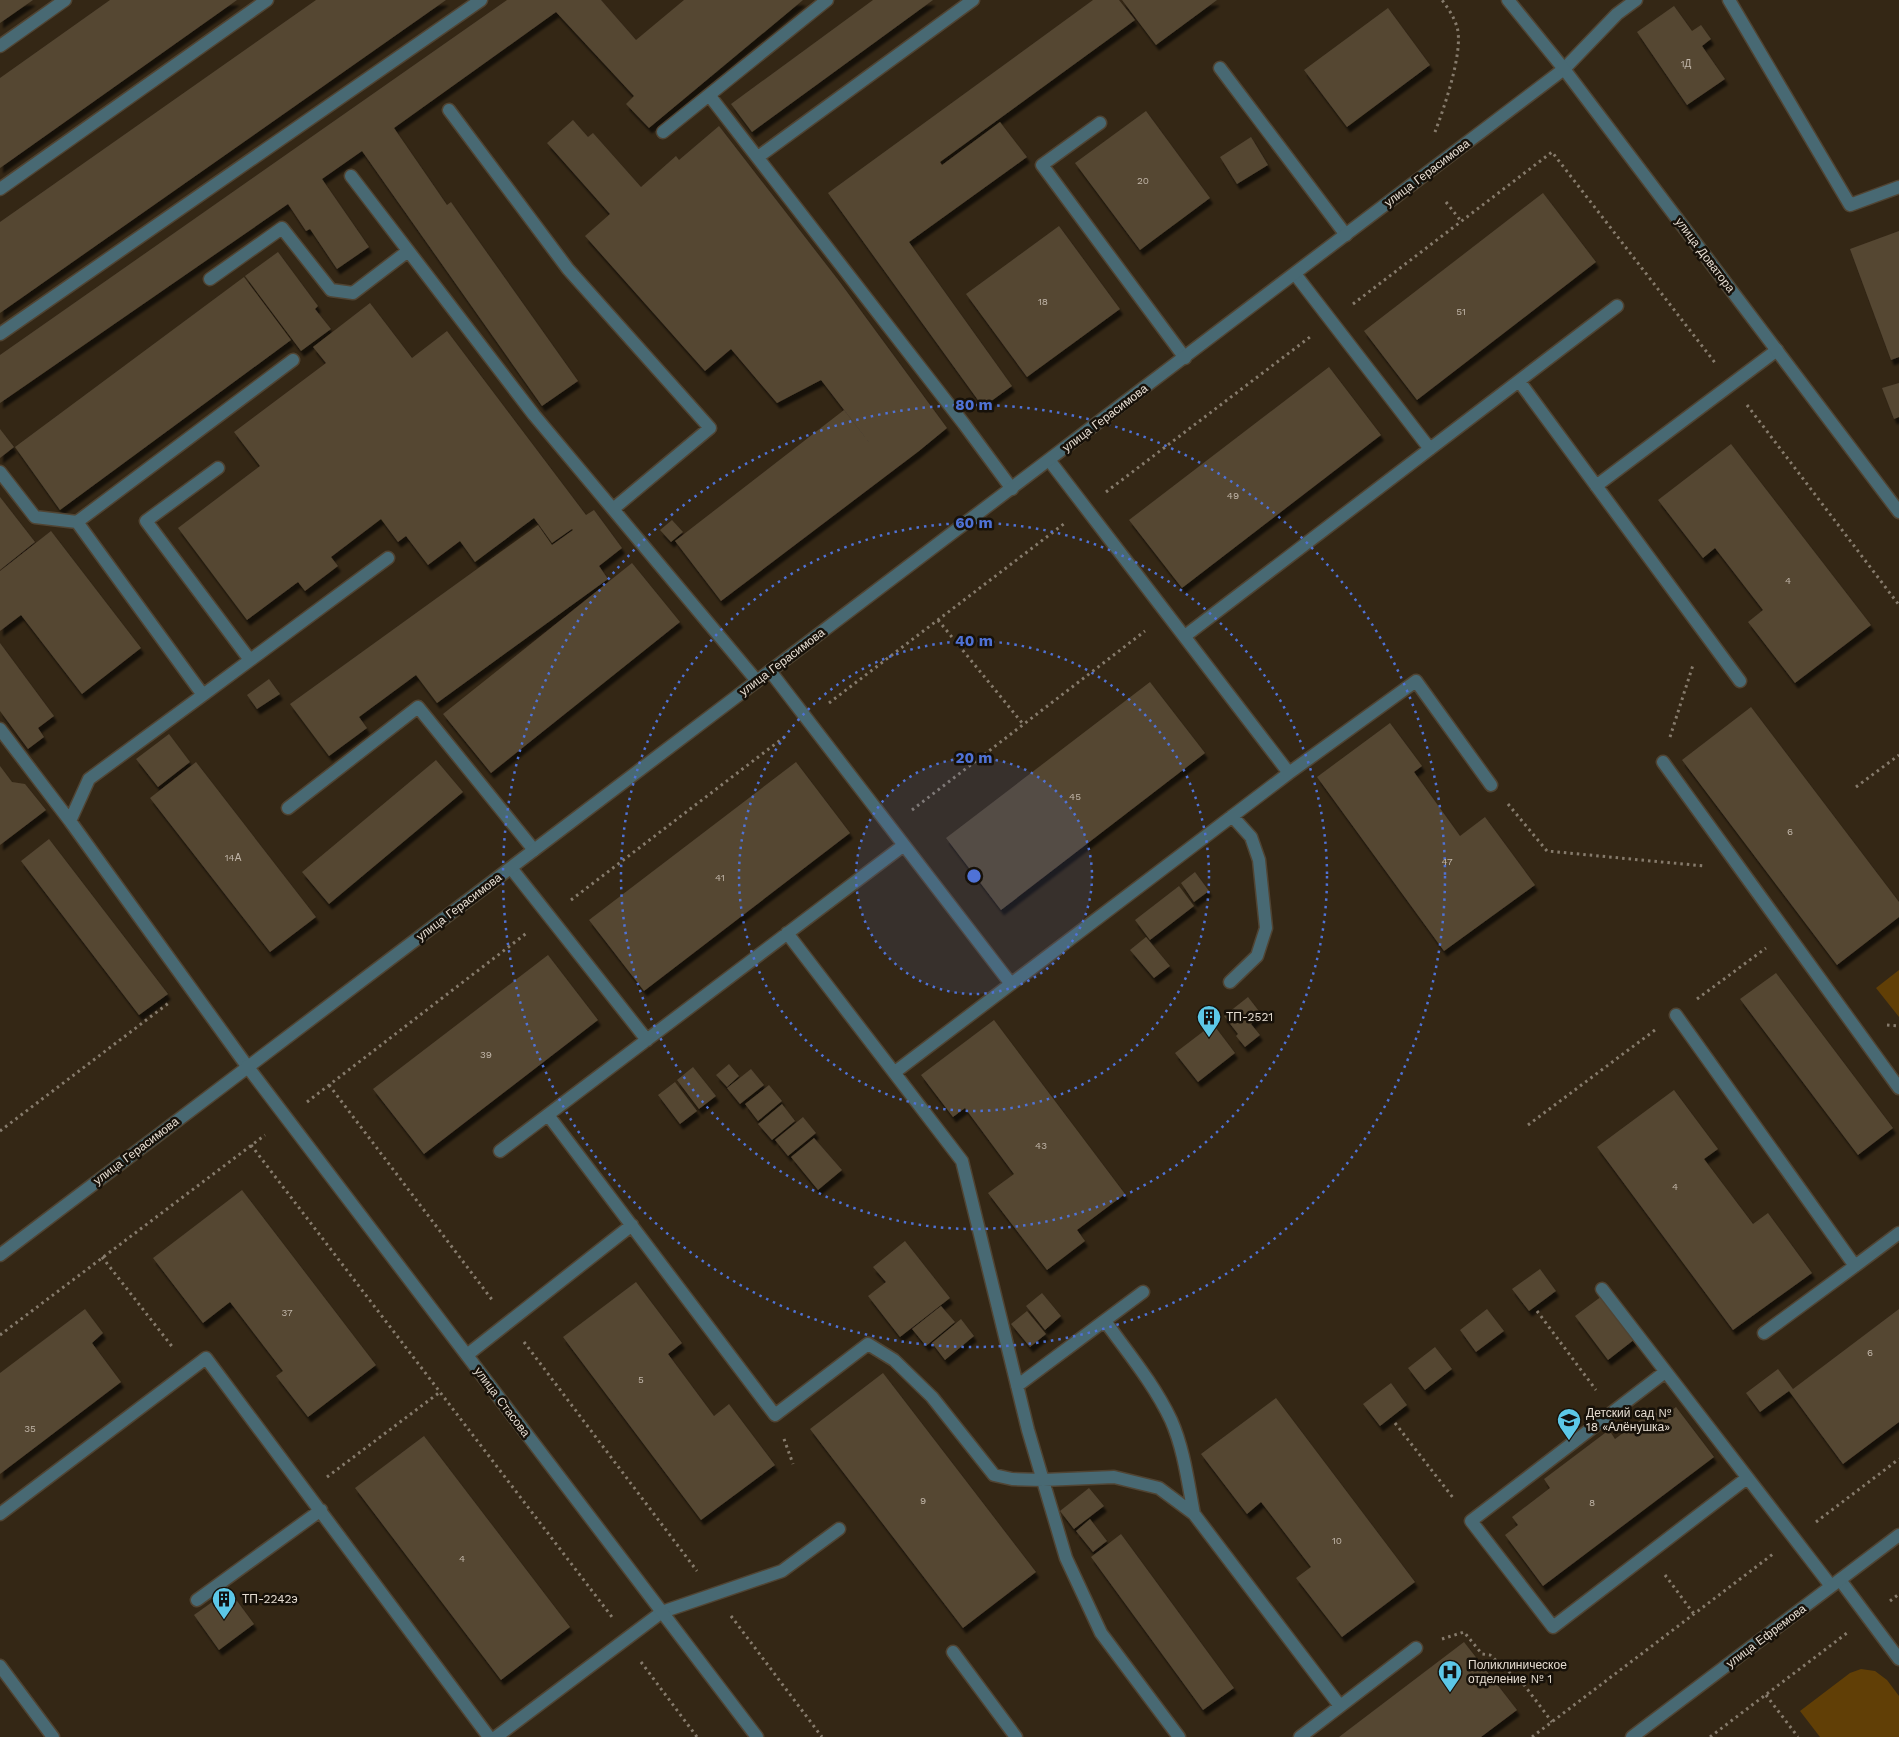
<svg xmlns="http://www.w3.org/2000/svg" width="1899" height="1737" font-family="'Work Sans',sans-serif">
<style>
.green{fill:#613f06}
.building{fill:#544633;filter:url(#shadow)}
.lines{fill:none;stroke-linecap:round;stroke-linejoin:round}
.service-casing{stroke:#504433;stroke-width:15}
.minor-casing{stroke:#504433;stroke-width:15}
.path{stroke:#867b6c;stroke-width:3;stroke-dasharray:2.5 4;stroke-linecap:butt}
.service{stroke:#486973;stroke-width:12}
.minor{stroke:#486973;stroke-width:12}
.ring{fill:none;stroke:#4f72d6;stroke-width:2.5;stroke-dasharray:2.5 5}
.labels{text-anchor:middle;stroke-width:5;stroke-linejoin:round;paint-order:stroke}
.number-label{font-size:10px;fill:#c2b7aa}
.street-label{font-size:12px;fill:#e6ddd2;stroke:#171109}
.poi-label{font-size:12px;fill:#e6ddd2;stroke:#171109;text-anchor:start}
.centre{fill:#4f72d6;stroke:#171109;stroke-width:2.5}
.ring-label{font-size:15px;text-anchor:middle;font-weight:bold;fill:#4f72d6;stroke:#171109;stroke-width:5;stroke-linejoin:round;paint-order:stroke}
</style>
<defs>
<filter id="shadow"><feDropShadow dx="3" dy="5.5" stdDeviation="1" flood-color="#0009"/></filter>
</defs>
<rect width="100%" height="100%" fill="#342715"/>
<path class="green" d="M1899,970v47l-23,-29z
M1861,1669l14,2 12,9 12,16v41h-79l-20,-26 50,-38z"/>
<path class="building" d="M0,0h33l-33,23z
M110,0h127l-237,168v-90z
M316,0h130l-446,313v-91z
M507,0h94l35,40 48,-40h119l-154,128 -23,-24 8,-8 -78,-84 -162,116 53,77 4,-3 127,179 -36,25 -180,-255 -40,28 47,68 -32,22 -27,-40 -4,2 -18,-27 -288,199v-48z
M873,0h60l-181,132 -21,-28z
M1093,0h26l16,20 -195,142 2,3 58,-43 27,35 -118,85 103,144 -29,21 -155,-214z
M1122,0h95l-61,45z
M1674,6l18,25 9,-6 10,14 -9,7 23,33 -38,26 -50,-73z
M1388,8l42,57 -83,62 -43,-57z
M1146,111l64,87 -70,52 -65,-87z
M573,120l15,17 5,-4 48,54 35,-31 3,4 40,-34 120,155 108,147 -28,23 -198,150 -46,-60 169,-131 31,40 -54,-70 -44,23 -46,-54 -26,22 -120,-135 25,-22 -63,-71z
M1251,137l17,28 -31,19 -17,-27z
M1543,193l53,69 -179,138 -53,-69z
M1059,226l61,83 -93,68 -61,-83z
M1899,231v126l-8,3 -41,-111z
M278,252l40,54 -3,3 16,20 -30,22 -56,-75z
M244,277l47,63 -231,170 -45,-63z
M370,303l42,55 35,-27 139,184 8,-5 28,38 -23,18 9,13 -171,124 -21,-28 -57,42 8,11 -38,28 -39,-52 248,-179 14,20 21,-15 -1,-1 -20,14 -18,-25 -59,44 -15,-21 -32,24 -22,-29 -8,6 -17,-23 -50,38 7,9 -33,25 -7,-9 -51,38 -69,-92 82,-62 -26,-34 92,-69 -13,-16z
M1329,367l52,68 -199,153 -53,-68z
M1899,383v34l-5,2 -12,-31z
M0,429l14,18 -14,11z
M1731,444l140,181 -76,58 -47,-61 15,-12 -48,-62 -12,10 -45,-58z
M0,497l35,45 -35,28z
M672,520l11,12 -12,10 -11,-12z
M51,531l90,117 -59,46 -61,-79 -21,16v-60z
M632,563l48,59 -189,151 -48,-59z
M0,643l54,73 -16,12 6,9 -16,12 -28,-38z
M269,679l11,15 -23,15 -10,-14z
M1150,682l55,71 -204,157 -55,-72z
M1751,707l148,195v15l-62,48 -155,-205z
M1390,723l32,43 -8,6 46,64 25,-19 50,68 -91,66 -127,-174z
M169,734l21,28 -32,25 -22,-28z
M436,760l27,32 -134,112 -27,-32z
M196,762l120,155 -46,35 -120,-154z
M796,762l54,71 -206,158 -55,-71z
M0,766l12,16 13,2 21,26 -46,35z
M49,839l119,155 -29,21 -118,-154z
M1195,872l14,19 -15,11 -13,-19z
M1179,886l15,20 -44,34 -15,-20z
M1146,937l24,29 -16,12 -24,-28z
M548,955l50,65 -174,134 -51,-65z
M1776,973l117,155 -35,27 -118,-156z
M1248,997l14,18 -11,9 9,11 -15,12 -9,-11 2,-2 -14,-18z
M994,1020l131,174 -48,36 8,11 -38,29 -59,-77 26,-19 -49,-66 -12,9 -32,-42z
M1213,1024l22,29 -37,29 -23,-29z
M729,1064l10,12 -12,11 -11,-12z
M693,1067l23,29 -17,13 -22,-29z
M751,1069l13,16 -24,19 -13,-16z
M675,1082l22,29 -17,13 -22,-29z
M769,1085l13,16 -24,20 -13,-17z
M1674,1090l44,59 -14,10 49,65 15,-11 44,60 -79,57 -136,-183z
M782,1104l13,17 -23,19 -14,-16z
M803,1117l13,16 -28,23 -13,-16z
M814,1138l28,32 -24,20 -27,-33z
M242,1190l134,175 -68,52 -32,-41 7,-5 -53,-69 -27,21 -50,-65z
M905,1241l45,57 -50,39 -32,-41 18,-14 -13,-15z
M1540,1269l16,22 -27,20 -17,-22z
M636,1282l46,61 -14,11 46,62 15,-12 46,61 -74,55 -138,-183z
M1042,1293l19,23 -16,14 -19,-24z
M1602,1296l33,43 -27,21 -33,-44z
M941,1306l14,16 -29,24 -14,-17z
M85,1309l18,24 -11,10 29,39 -121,92v-101z
M1487,1309l17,22 -28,21 -16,-22z
M1899,1309v113l-56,42 -54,-73 -29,21 -14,-19 32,-24 15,20z
M1027,1311l19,23 -16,13 -19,-23z
M961,1319l13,17 -29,24 -13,-17z
M1435,1347l17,22 -27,21 -17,-22z
M883,1373l153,199 -73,56 -153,-199z
M1391,1383l16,22 -27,21 -17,-22z
M1276,1398l139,184 -73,55 -46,-59 15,-11 -50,-65 -14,12 -46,-60z
M1676,1407l38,50 -171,129 -38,-51 13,-10 -6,-8 38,-29 -6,-9 65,-49 6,9 39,-29 7,9z
M424,1436l146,191 -69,53 -146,-192z
M1089,1488l15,18 -30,23 -14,-18z
M1090,1519l17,22 -14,11 -17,-21z
M1121,1534l113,154 -31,22 -112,-153z
M229,1590l25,34 -35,26 -25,-35z
M1464,1642l53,68 -36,27h-142z"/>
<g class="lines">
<g class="service-casing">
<path id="service" d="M1729,0l121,205 49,-18
M0,46l65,-46
M1220,68l126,167
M1564,69l53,-55 19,-14
M709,95l255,329 48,65
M449,110l119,159 142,159 -97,81
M1100,123l-58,42 143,193
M663,132l164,-132
M758,157l215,-157
M351,176l183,239 223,266
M0,189l267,-189
M1295,274l135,175
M210,279l72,-51 49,62 22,3 55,-42
M0,334l481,-334
M1519,381l221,300
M1049,460l240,313 127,-92 75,104
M218,468l-72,53 104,139
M0,472l35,45 42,5
M1596,486l181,-136
M1185,636l432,-330
M770,671l241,313
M203,695l185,-137
M0,729l70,92 177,245
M1663,762l236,326
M288,808l130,-101 116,143
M70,821l19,-42 114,-84 -126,-173 216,-162
M511,868l136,172
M787,933l175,228 66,269 38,128 35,75 78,104
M1230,982l27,-26 9,-28 -7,-68 -8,-23 -19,-21
M1676,1015l179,251 44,-33
M895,1072l394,-299
M548,1115l227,300 93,-71 26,16 38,37 62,78 18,4 31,1 71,-3 45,11 35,26 146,192
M500,1151l404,-306
M1602,1289l229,297
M1105,1321c23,32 49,63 66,99 13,29 17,63 23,94
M1764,1333l91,-67
M467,1355l165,-130
M1665,1372l-194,149 82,106 194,-149
M1017,1386l126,-94
M0,1514l206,-156 283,379
M1840,1580l59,79
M197,1600l124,-90
M953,1652l63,85
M0,1666l53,71
M496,1737l166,-125 120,-41 57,-42
M1300,1737l116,-89"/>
</g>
<g class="minor-casing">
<path id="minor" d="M1508,0l56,69 335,443
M247,1066l510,671
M0,1255l1564,-1186
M1632,1737l267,-202"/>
</g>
<path class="path" d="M1435,132c9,-24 29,-81 22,-105 -3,-10 -9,-19 -15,-27
M1446,202l15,19
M1353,304l199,-152 164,212
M1747,405l152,200
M1106,492l204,-155
M938,620l85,104
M829,703l236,-180
M1670,737l23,-72
M1856,787l43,-32
M1508,804l39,47 157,15
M912,810l233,-179
M571,900l216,-165
M1697,999l69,-51
M1887,1025l12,1
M329,1085l164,216
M307,1102l221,-170
M1528,1125l127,-95
M0,1131l170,-129
M251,1145l361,472
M102,1257l72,92
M1537,1311l59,79
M0,1335l265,-200
M524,1342l173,229
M1395,1423l59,76
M784,1439l9,25
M327,1477l113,-85
M1816,1522l83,-63
M1665,1575l29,39
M1890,1601l9,-7
M731,1616l91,121
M1442,1639l22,-7 18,22 8,1 35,31 27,36
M641,1662l56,75
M1766,1695l32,42
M1532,1737l241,-183
M1710,1737l137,-104"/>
<use href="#service" class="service"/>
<use href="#minor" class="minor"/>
</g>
<circle cx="974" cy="876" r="118" fill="#4f72d6" fill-opacity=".12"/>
<g class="ring">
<circle cx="974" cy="876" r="118"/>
<circle cx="974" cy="876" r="235"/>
<circle cx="974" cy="876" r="353"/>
<circle cx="974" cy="876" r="471"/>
</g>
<defs>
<g id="building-pin" transform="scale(1.25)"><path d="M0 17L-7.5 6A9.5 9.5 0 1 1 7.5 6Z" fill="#5cc7e7" stroke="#171109"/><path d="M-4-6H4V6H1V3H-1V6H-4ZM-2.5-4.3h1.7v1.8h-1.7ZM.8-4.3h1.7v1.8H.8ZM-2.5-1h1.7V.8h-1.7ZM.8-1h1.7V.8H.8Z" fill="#111"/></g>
<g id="school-pin" transform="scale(1.25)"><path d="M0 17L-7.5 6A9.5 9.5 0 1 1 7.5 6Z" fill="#5cc7e7" stroke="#171109"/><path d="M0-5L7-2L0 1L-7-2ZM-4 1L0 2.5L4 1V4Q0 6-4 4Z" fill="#111"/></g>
<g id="hospital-pin" transform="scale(1.25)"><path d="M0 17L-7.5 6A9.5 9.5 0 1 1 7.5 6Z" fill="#5cc7e7" stroke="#171109"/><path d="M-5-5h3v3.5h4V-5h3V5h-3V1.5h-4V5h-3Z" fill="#111"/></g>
</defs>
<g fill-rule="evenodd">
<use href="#building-pin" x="1209" y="1017"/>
<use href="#school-pin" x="1569" y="1420"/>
<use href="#building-pin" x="224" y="1599"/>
<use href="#hospital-pin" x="1450" y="1672"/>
</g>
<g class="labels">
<g class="number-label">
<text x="1686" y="67">1Д</text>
<text x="1143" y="184">20</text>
<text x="1043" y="305">18</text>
<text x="1461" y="315">51</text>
<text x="1233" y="499">49</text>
<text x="1788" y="584">4</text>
<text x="1075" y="800">45</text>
<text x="1790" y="835">6</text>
<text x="233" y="861">14А</text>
<text x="1447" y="865">47</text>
<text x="720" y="881">41</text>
<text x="486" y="1058">39</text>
<text x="1041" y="1149">43</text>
<text x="1675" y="1190">4</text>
<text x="287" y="1316">37</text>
<text x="1870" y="1356">6</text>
<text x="641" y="1383">5</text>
<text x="30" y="1432">35</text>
<text x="923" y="1504">9</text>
<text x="1592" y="1506">8</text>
<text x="1337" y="1544">10</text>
<text x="462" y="1562">4</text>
</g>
<g class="street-label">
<text transform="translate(1427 173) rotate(-37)" y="4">улица Герасимова</text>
<text transform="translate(1705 255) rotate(53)" y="4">улица Доватора</text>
<text transform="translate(1105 418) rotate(-37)" y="4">улица Герасимова</text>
<text transform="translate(782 662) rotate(-37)" y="4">улица Герасимова</text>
<text transform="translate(459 907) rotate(-37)" y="4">улица Герасимова</text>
<text transform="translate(136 1151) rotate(-37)" y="4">улица Герасимова</text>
<text transform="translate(502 1402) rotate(53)" y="4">улица Стасова</text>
<text transform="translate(1766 1636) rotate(-37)" y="4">улица Ефремова</text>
</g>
<g class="poi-label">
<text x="1226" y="1021">ТП-2521</text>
<text x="1586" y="1417">Детский сад №<tspan x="1586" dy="14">18 «Алёнушка»</tspan></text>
<text x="242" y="1603">ТП-2242э</text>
<text x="1468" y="1669">Поликлиническое<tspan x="1468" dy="14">отделение № 1</tspan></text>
</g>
</g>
<circle cx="974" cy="876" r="8" class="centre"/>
<g class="ring-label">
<text x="974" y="410">80 m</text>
<text x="974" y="528">60 m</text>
<text x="974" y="646">40 m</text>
<text x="974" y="763">20 m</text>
</g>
</svg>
